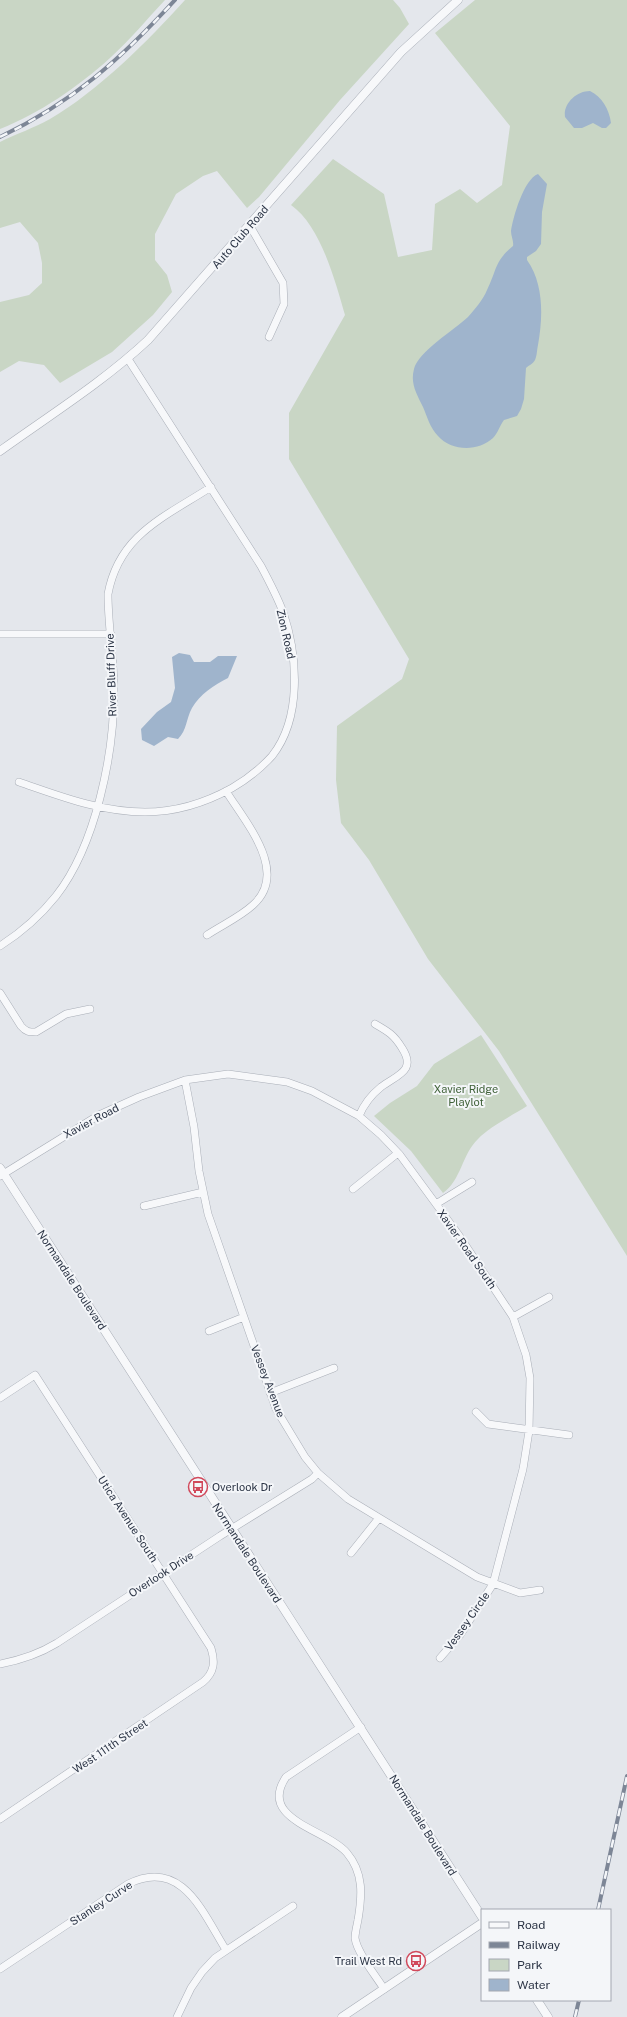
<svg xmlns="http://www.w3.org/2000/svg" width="627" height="2017" font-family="'Public Sans',sans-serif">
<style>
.green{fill:#c9d6c5}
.water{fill:#9fb4cc}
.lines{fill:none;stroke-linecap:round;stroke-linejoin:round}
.minor-casing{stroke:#a9aeb7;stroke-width:8}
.tertiary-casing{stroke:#a9aeb7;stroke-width:9}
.minor{stroke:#f7f8fa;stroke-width:7}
.tertiary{stroke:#f7f8fa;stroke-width:8}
.rail-casing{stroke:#7d8696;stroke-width:4}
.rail{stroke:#f4f6f9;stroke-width:2.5;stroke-dasharray:8;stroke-linecap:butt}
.labels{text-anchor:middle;stroke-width:4;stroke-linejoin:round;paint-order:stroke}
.street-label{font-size:11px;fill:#2b3445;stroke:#f4f6f9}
.park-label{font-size:11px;fill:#3f6138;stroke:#f4f6f9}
.poi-label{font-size:11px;fill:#2b3445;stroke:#f4f6f9;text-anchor:start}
</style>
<rect width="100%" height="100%" fill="#e4e7ec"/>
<path class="green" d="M0,0h165c-18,19 -35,40 -55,58 -32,29 -70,55 -110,71z
M185,0h208l7,8 9,16 -69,76 -81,97 -12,11 -30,-37 -14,5 -27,18 -21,40v26l12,15 5,17 -19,23 -41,37 -52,31 -16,-18 -25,-4 -19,11v-70l29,-7 13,-12v-20l-4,-20 -18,-21 -20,6v-86c16,-8 34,-14 50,-23 48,-28 98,-78 135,-119z
M475,0h152v1256l-128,-205 -71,-92 -59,-99 -28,-37 -5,-43 1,-54 65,-47 7,-20 -120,-200v-46l56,-98c-10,-34 -24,-89 -54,-110l42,-46 51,35 14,63 34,-7 3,-46 25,-15 17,14 25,-18 8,-59 -75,-93z
M481,1035l46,71c-14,9 -38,21 -49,33 -16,15 -17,42 -35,54l-32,-42 -37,-35 16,-13 27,-17 17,-22z"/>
<path class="water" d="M590,91c12,6 19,18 21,32l-5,5h-4l-9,-5 -11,5h-8l-9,-11c-2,-13 11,-26 25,-26z
M538,174l9,10 -5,28 -1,32 -5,7 -9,6v3c17,24 16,57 11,85 -1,4 -1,11 -3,15 -2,4 -6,5 -9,8l-2,31 -3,10 -4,7 -13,4c-4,5 -6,13 -11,18 -15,14 -42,13 -55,-2 -8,-8 -11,-20 -15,-29 -6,-13 -13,-23 -9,-38 4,-17 40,-39 54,-52 7,-8 15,-17 19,-27 10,-20 7,-28 26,-44 1,-5 -2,-9 -2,-15 2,-14 13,-52 27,-57z
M179,653l11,2 4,7h16l8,-6h19l-9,22c-14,7 -28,16 -36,30 -6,11 -5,22 -14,31l-10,-2 -14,9 -12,-6 -1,-11 16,-17 14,-10 4,-14 -3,-31z"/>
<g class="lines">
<g class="minor-casing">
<path id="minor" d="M250,226l33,57 1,21 -15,33
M0,634h111
M19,782c41,14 81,30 126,30 31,0 60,-9 87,-24 14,-8 29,-20 40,-32 30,-38 26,-100 11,-144 -6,-16 -14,-31 -22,-46l-133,-207
M207,935c15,-10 33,-18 46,-30 37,-33 -8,-83 -27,-114
M0,946c22,-14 40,-30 56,-50 40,-51 58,-142 58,-205 0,-33 -6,-65 -6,-97 11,-60 57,-77 103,-107
M0,993l21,33c5,6 8,6 15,6l30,-18 24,-5
M185,1080l9,47 5,44 9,43 68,195 29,48 13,16 30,26 129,78 43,16 20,-3
M359,1116c5,-12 12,-21 22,-29 16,-12 36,-16 21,-39 -8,-13 -13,-16 -27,-24
M0,1176l99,-61 40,-18 46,-17 43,-6 59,8 25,9 47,25 22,19 19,20 58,79 55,83 13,38 4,23 -1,53 -6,38 -30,115 -33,51 -20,23
M353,1189l45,-36
M436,1204l36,-22
M144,1206l59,-14
M513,1317l36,-20
M209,1331l35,-14
M270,1393l64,-25
M0,1398l35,-23 176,273c4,13 4,24 -8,34l-203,137
M476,1412l12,12 81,11
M351,1553l28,-35
M0,1664c21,-4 39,-10 57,-21l163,-107 92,-57 6,-6
M361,1727l-75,50c-29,43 41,52 61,76 17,20 15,43 11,67 -1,5 -3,13 -3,18 2,15 21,38 29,51
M0,1969l128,-85c54,-27 75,29 98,66
M177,2017l14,-29 11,-16 13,-14 78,-52"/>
</g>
<g class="tertiary-casing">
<path id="tertiary" d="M0,451c50,-36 103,-69 148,-111l253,-288 57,-52
M0,1168l482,749
M537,2000l11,17
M342,2017l140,-94"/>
</g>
<use href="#minor" class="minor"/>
<use href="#tertiary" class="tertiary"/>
<g class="rail-casing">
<path id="rail" d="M0,137c73,-35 121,-78 175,-137
M598,1910l29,-134
M575,2017l4,-17"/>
</g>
<use href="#rail" class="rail"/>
</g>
<defs>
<g id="bus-ring" transform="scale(1)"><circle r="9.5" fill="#f4f6f9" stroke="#d1495b" stroke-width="1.5"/><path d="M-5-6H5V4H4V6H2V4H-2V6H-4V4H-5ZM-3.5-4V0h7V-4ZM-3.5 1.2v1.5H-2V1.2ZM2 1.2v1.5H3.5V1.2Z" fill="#d1495b"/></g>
</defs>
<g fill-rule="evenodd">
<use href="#bus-ring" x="198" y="1487"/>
<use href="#bus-ring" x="416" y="1961"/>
</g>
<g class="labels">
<g class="street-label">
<text transform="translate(240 237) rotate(-49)" y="4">Auto Club Road</text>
<text transform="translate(286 634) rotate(77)" y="4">Zion Road</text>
<text transform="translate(111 675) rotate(-92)" y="4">River Bluff Drive</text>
<text transform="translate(91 1121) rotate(-28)" y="4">Xavier Road</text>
<text transform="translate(467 1249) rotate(55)" y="4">Xavier Road South</text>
<text transform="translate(72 1280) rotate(57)" y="4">Normandale Boulevard</text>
<text transform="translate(268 1381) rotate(69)" y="4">Vessey Avenue</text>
<text transform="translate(128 1519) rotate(57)" y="4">Utica Avenue South</text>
<text transform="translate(247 1553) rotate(57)" y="4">Normandale Boulevard</text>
<text transform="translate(161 1574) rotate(-33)" y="4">Overlook Drive</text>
<text transform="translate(467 1621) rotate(-55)" y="4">Vessey Circle</text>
<text transform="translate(110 1746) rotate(-34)" y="4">West 111th Street</text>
<text transform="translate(423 1825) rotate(58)" y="4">Normandale Boulevard</text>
<text transform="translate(101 1903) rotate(-33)" y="4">Stanley Curve</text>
</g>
<g class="park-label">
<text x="466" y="1093">Xavier Ridge<tspan x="466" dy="13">Playlot</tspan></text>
</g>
<g class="poi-label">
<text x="212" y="1491">Overlook Dr</text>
<text x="402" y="1965" text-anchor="end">Trail West Rd</text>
</g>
</g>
<rect x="481" y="1909" width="130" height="92" fill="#f4f6f9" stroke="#a4a8b1"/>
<rect x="489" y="1922" width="20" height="6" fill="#f7f8fa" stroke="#a4a8b1"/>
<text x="517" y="1929" font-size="12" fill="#2b3445">Road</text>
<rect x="489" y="1942" width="20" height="6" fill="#7d8696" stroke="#a4a8b1"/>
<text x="517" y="1949" font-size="12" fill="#2b3445">Railway</text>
<rect x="489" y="1959" width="20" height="12" fill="#c9d6c5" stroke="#a4a8b1"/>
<text x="517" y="1969" font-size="12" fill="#2b3445">Park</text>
<rect x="489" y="1979" width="20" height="12" fill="#9fb4cc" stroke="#a4a8b1"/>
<text x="517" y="1989" font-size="12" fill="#2b3445">Water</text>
</svg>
